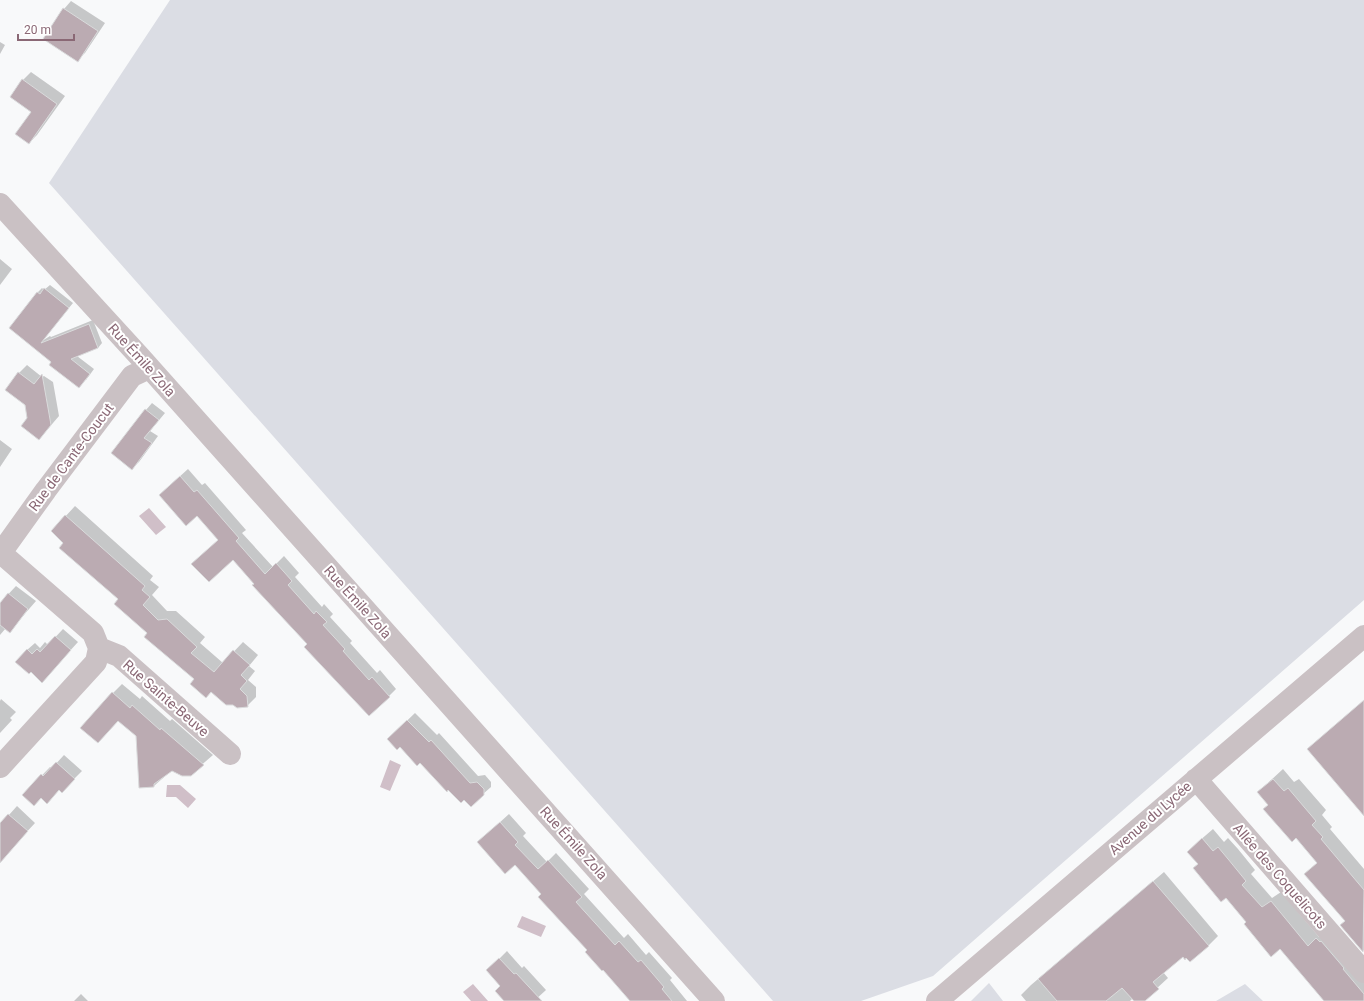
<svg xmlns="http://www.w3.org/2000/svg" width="1364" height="1001" font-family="Roboto,sans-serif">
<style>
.green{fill:#dbdde4}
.water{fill:#d0bfc8}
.shadow{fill:#0003}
.building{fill:#bbabb2;stroke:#dadbdc}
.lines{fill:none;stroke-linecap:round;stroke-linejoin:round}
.street{stroke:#cac1c4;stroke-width:22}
.labels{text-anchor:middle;stroke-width:4;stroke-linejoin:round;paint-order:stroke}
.street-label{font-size:14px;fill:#8a6875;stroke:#fff}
</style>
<rect width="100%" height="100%" fill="#f8f9fa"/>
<path class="green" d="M170,0h1194v600l-431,376 -72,25h-88l-724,-818z
M989,983l14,18h-32z
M1245,984l18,17h-47z"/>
<path class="water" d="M149,508l17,19 -10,8 -17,-19z
M390,760l11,5 -11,26 -10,-4z
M167,785h13l16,14 -8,9 -12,-11h-10z
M522,916l24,10 -5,11 -24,-10z
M473,984l15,17h-17l-8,-9z"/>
<path class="shadow" d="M71,1l34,22 -20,30 -8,7 -13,-51z
M0,42l5,3 -5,9z
M31,72l34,24 -28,39 -8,8 3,-32 -21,-15 12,-16z
M0,259l12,10 -12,16z
M50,285l23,18 -31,38 8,-5 1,1 42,-17 9,23 -4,5 -21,8 17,13 -8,11 -76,-52 27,-35 5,-5 2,2z
M27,365l15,12 2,-1 9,6 6,34 -12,14 -19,-12 -2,-13 -7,-32z
M152,403l13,10 -15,18 8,5 -19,26 -7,6 14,-58z
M0,440l12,9 -12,18z
M188,469l14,16 3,-2 41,47 -4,3 31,34 11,-11 15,17 -4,4 27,30 2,-3 9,10 -3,3 22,24 -2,2 27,30 3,-3 16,19 -7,7 -81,-53 -111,-128 -29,-28z
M75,506l78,70 -3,4 9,7 -7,8 15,16h9l29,26 -5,6 23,20 20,-21 15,13 -9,11 6,5 -7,9 8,7v10l-9,9 -13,-2 -39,-25 -46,-46 -29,-34 -55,-56 -13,-12z
M16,586l20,15 -26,30 -4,-3 -6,7v-32z
M63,629l15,13 -29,32 -22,-24 8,-7 5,5 5,-6 3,3z
M122,684l18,15 2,-3 28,25 2,-2 41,36 -23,20 -18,-5 -18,16 -17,-50 -24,-43z
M1,699l15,13 -6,6 2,2 -12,13v-32z
M415,713l22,22 2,-2 39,43 7,-1 6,7v5l-8,7 -63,-32 -20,-16 -12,-7z
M64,755l18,16 -20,20 -2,-2 -19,8 -18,-2 27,-28 2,1z
M1283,769l11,13 5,-3 27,31 -4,5 10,12 -2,2 34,40v82l-23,-25 5,-5 -41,-47 13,-12 -60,-70z
M17,806l18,17 -35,38v-36z
M509,814l17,19 -3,3 24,26 9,-9 33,36 -5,5 40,44 4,-4 18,21 3,-3 23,26 -2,2 17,21h-56l-89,-107 -55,-60z
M1213,829l11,13 4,-4 10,11 17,21 -4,4 21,24 9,-6 38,45 8,-8 37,41v31h-38l-46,-53 -32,-26 -49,-58 -1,-22z
M1164,872l54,64 -10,10 -22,11 -3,-1 -20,16 5,6 -25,23h-8l-2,-3 -3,3h-104l-5,-6 10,-10z
M507,951l15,17 2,-2 22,24 -12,11h-29l-10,-38z
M81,994l7,7h-14z"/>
<path class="building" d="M63,8l35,23 -20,31 -35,-23z
M22,79l35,25 -28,40 -14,-10 16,-22 -21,-15z
M44,288l25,20 -28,35 48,-19 9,24 -27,11 19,15 -11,14 -30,-23 2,-3 -42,-34 28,-36 3,2z
M18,372l16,12 8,-10 9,51 -12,15 -18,-14 6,-8 -2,-13 -20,-15z
M145,409l14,11 -15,18 8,5 -20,27 -21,-17z
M180,476l14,16 3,-2 42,48 -3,3 29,33 11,-11 16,18 -4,4 26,29 2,-3 11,11 -4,3 22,24 -2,2 26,29 3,-3 18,20 -21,19 -65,-69 3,-3 -55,-59 2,-1 -21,-24 -24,22 -18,-18 27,-24 -21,-24 -11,10 -27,-31z
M65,515l80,71 -3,4 8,7 -7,8 15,15 9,-1 30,28 -6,6 23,19 19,-22 17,15 -9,10 6,6 -7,8 7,7 1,11 -11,1 -4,-3h-7l-15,-13 -5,6 -16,-14 4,-5 -50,-42 3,-4 -33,-29 4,-5 -59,-51 4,-5 -12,-12z
M8,593l20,16 -18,24 -10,-8v-22z
M55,636l16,14 -29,33 -11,-11 -2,2 -14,-12 12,-13 5,5 5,-5 3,3z
M112,692l18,16 2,-3 28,25 1,-2 43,37 -13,11h-9l-10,-5 -18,13v3l-15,1 -3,-52 -18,-15 -20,22 -18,-15z
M1364,700v116l-57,-67z
M407,720l22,22 2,-2 39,43 7,-1 7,7v6l-13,12 -7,-7 -3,3 -13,-13 -1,2 -27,-29 -3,3 -17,-19 -3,3 -10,-11z
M56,762l19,17 -13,14 -3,-3 -12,14 -6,-6 -7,8 -12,-11 19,-21 2,2z
M1273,779l11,12 4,-3 28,33 -4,4 11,12 -2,2 43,51 -1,62 -23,-27 5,-4 -41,-47 13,-11 -21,-25 -4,4 -29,-33 5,-4 -11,-13z
M8,814l20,17 -28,32v-40z
M500,822l18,20 -3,3 23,24 10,-9 34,37 -6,5 39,43 4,-4 19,21 3,-2 23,27 -2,2 10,12h-42l-27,-31 -1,1 -17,-19 2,-2 -49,-53 3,-3 -26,-29 -10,9 -28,-32z
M1202,838l11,13 5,-4 10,12 18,22 -4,4 20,22 9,-6 37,45 8,-8 4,4 1,-1 23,27 -1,1 21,25v7h-40l-44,-52 -9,8 -27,-33 2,-2 -20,-24 -5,4 -28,-34 5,-4 -11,-12z
M1153,881l56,65 -19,16 -4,-4 -1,2 -2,-3 -30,25 6,7 -14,12h-11l-12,-13 -16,13h-49l-19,-22z
M499,958l15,16 2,-1 26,28h-38l-9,-10 5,-5 -14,-16z"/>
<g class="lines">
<path class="street" d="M0,204l140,153 574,644
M0,554l46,-64 86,-114 17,-8
M99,648l20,8 111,98
M0,767l96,-105 3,-14 -6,-15 -92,-80
M1196,779l168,193
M937,1001l427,-365"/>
</g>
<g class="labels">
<g class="street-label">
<text transform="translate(142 360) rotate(48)" y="5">Rue Émile Zola</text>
<text transform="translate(71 457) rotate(-53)" y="5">Rue de Cante-Coucut</text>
<text transform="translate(358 602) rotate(48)" y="5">Rue Émile Zola</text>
<text transform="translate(166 698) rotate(41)" y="5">Rue Sainte-Beuve</text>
<text transform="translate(1150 818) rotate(-41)" y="5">Avenue du Lycée</text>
<text transform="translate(574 843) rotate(48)" y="5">Rue Émile Zola</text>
<text transform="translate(1280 876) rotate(49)" y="5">Allée des Coquelicots</text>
</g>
</g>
<path d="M18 34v6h56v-6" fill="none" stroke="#8a6875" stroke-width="2"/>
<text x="24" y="34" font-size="12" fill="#8a6875" stroke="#ffffff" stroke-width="3" paint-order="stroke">20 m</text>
</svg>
